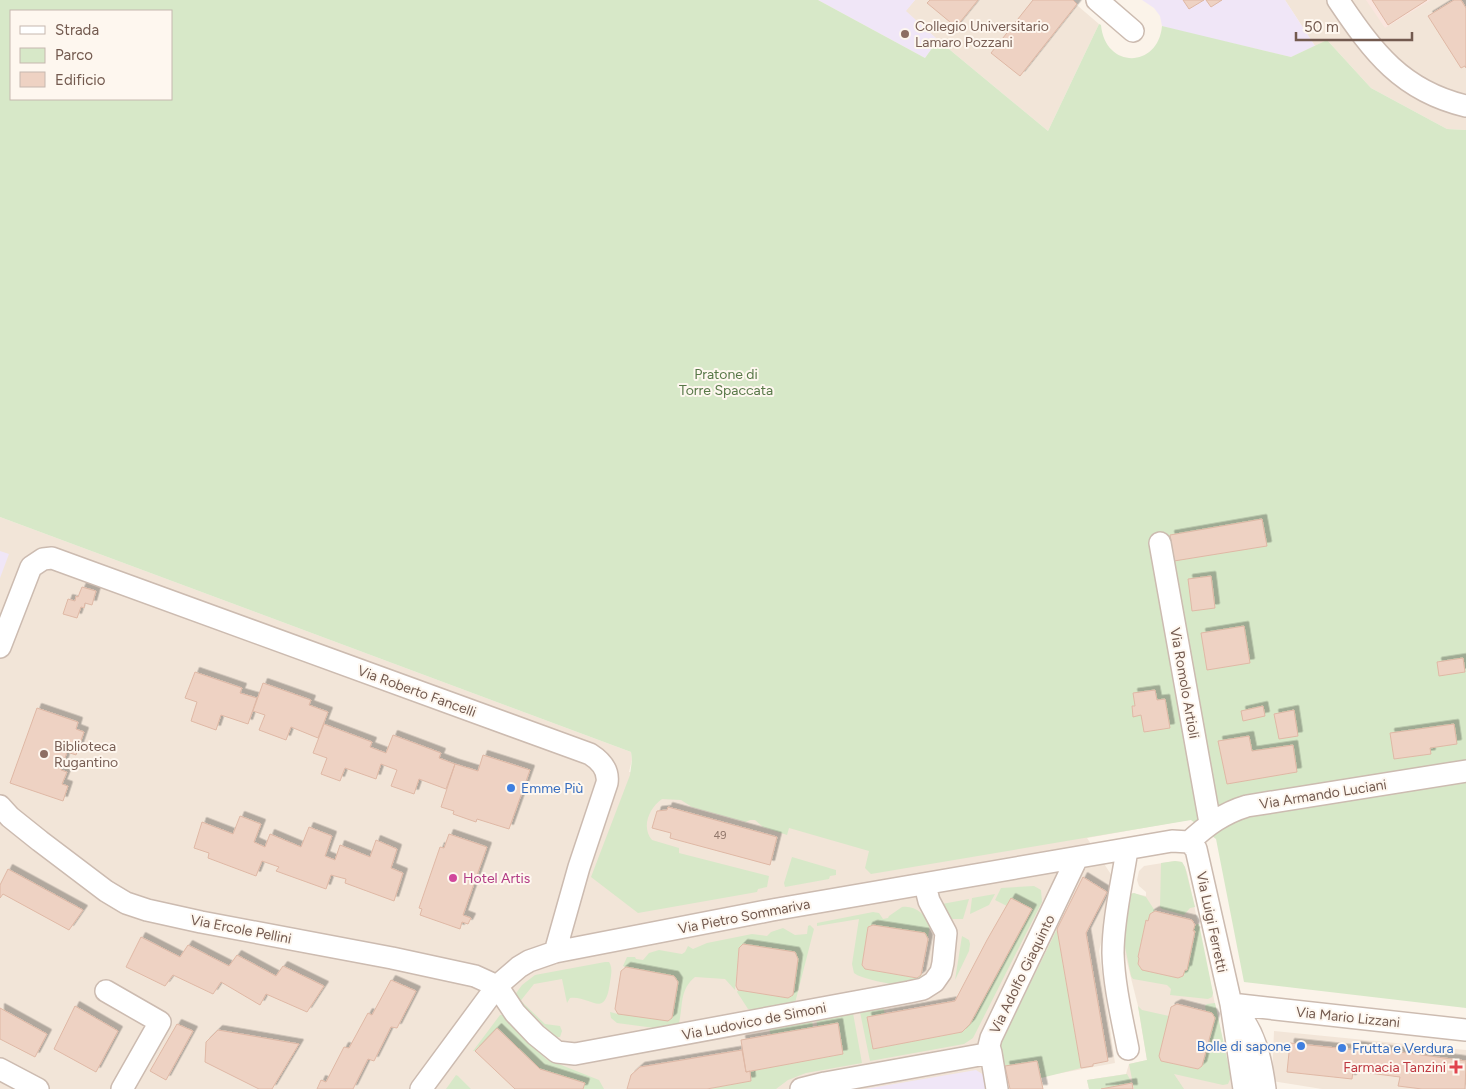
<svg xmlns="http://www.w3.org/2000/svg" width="1466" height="1089" font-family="Figtree,sans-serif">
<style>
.residential{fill:#f2e5d8}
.commercial{fill:#fae5de}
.education{fill:#f0e6f7}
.green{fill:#d7e8c8;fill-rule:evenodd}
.building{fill:#eed2c3;stroke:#dfb8a5;filter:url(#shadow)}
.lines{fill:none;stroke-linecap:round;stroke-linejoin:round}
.minor-casing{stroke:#ccbbb0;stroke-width:24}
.minor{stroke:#fff;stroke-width:21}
.education-dot{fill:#8d6e63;stroke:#fef7ef;stroke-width:2}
.shop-dot{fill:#3f7fe0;stroke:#fef7ef;stroke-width:2}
.hotel-dot{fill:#d1479c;stroke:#fef7ef;stroke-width:2}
.health-dot{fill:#e0444e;stroke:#fef7ef;stroke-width:2}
.labels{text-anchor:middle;stroke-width:4;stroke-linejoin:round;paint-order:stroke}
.number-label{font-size:11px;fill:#92786c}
.education-label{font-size:14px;fill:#785e54;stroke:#fef7ef;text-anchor:start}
.park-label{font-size:14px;fill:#587848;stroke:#fef7ef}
.street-label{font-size:14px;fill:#735a4f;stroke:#fef7ef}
.shop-label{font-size:14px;fill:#366cbe;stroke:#fef7ef;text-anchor:start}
.hotel-label{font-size:14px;fill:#b23c85;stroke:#fef7ef;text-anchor:start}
.health-label{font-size:14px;fill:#be3a42;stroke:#fef7ef;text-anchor:end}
</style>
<defs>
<filter id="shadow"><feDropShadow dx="4.5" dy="-4.5" stdDeviation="0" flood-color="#0004"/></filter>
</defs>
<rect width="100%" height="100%" fill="#fbf3e9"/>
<path class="residential" d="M915,0h156l28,24 -51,107 -110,-91 -33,-29z
M1285,0h181v130l-19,-1 -76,-41 -44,-48 -12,6z
M0,517l631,235 1,8 -3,12 565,47 -107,19 29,44 -17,69 16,112 -75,14 2,12h-1042z
M1175,861l7,1 5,10 46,217h-144l-2,-9 39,-6 3,-10 18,-4 -9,-54 -14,-56 8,-57 14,3v-4l-7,-6 -2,-6 2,-9 5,-5z
M1274,1031l192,19v39h-144l-50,-8z"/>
<path class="commercial" d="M1366,0h65l-46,28z"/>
<path class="education" d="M818,0h97l-9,11 32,29 -13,18z
M1142,0h143l30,46 -24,11 -108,-25 -21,-6 -2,-10 -6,-8z
M0,551l9,3 -9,24z
M976,1070l8,5 2,14h-121z"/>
<path class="green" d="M0,0h818l107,58 13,-18 110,91 51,-107 2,1c4,44 57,44 61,1l129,31 36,-17 44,48 76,41 19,1v878l-222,-26 -28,-143 -25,-19 -320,54 -6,-6 4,-17 -80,-23 -2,7 -24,-8 -8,-7h-5l-4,2 -54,-15 -11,-7 -19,-1c-13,9 -21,28 -10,41l27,8v5l90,23 -2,11 -9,2 -1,3 -119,21 -47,-36 39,-102 2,-15 -1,-8 -631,-235zM11,11h160v88h-160z
M792,857l44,13v5l-6,1 -1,3 -44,8 -1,-4z
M1175,861l7,1 3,5 10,40 -5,1 -6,7 -22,-6 -2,-2 1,-44z
M1034,886l7,4 1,12 -69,136 -9,6 -94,17 -10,-49 23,-4 2,6 -18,3 6,32 89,-17 8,-8 61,-115 -24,-3 -12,-6 6,-12z
M1134,893l12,4 9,14 -5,3 -2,7h-2l-8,36 1,1 -1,6 4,6 36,8 5,-2 2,-6h2l8,-39h-2l2,-6 4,-1 14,69 -1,4 -4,2 -38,-4 1,-6 -4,-4 -34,-6 -2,-3 -7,-34 6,-48z
M995,894l-6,11 -19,9 2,-16z
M969,899l-6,20h-12l-9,-15z
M902,907c13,-2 23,7 28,18l-9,53c-4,2 -10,7 -15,7 -9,1 -45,-6 -52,-12l-2,-9 7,-45 -42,7v-3l56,-11 6,1 4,6 5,-1 1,-2zM873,925l52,9 3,5 -7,36 -5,3 -51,-9 -3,-4 6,-38z
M810,925l4,4 -19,74 -37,7 -10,-1 -11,-17 1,-2 50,8 5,-3 5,-36 -3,-7 -52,-8 -4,4 -4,42 -10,-11 -30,-2c-17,14 -11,31 -17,49l-16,3 -45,-6 -6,-5 -1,-6 8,2 60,-32 -4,-6 -48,-9 -3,-1 4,-9h8l1,2 7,1 6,-7 10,-3 23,4 3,-2 3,-6 5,3 14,-6 45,-9 15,2 4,-4 12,-4 12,7 12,-1 1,-8z
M1057,929l24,139 -40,10 -4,-17 -32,5 -6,-19z
M962,936l7,4 1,4 -1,7 -14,29z
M605,962h4c4,6 2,13 1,20 -5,39 -19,13 -40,16l-3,5 -5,-24 -28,5 -12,15 -1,2 24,23 15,2 2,5 -2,6h-4l-40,-37 -2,-4 8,-11 13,-10z
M1215,1003l16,74 -3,7 -5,1 -49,-11 10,15h-50l-5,-25 18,-4 -9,-54 4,4 27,6 -10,40 2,5 37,8 4,-3 13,-48 -3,-5 -6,-2 -1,-5 2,-2z
M853,1013l9,50 -56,10 -18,7 -12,9h-69l44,-8 -1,-10 93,-17 -5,-31 -20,4 -2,-7z
M500,1015h3l43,44 53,21 5,9h-21l1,-6 -44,-14 -42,-41 -23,23h-2z
M812,1020l1,7 -42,8 -2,-7z
M1127,1074l5,9 -31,6h-12l-2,-9z
M456,1075l2,1 13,13h-25z"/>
<path class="building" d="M930,0h48l-22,27 -29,-24z
M1033,0h40l4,4 -57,72 -29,-23z
M1183,0h21l-15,9z
M1206,0h16l-11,7z
M1372,0h55l-39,25z
M1454,0h7l5,8v60l-1,-2 -4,2 -33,-52z
M1262,519l5,27 -93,15 -4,-26z
M1211,576l4,32 -23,3 -4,-32z
M82,587l14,4 -4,14 -7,-2 -1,5 -3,-1 -4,11 -14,-4 5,-15 7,2 1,-5 2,1z
M1244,626l6,37 -43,7 -6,-37z
M1463,658l2,14 -26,4 -2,-14z
M195,672l47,16 -2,5 17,5 -9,26 -27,-9 -5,15 -25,-9 6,-19 -12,-4z
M263,683l48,17 -2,5 19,7 -10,26 -27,-11 -5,13 -27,-10 6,-15 -12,-4z
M1155,690l2,10 8,-1 5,29 -26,4 -3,-17 -8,2 -1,-11h3l-2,-13z
M1263,706l2,10 -22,5 -2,-10z
M37,708l41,14 -2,7 8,3 -8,23 -9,-3 -6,18 6,2 -5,12 6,2 -5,15 -53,-18z
M1294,710l4,26 -19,3 -5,-25z
M324,724l48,18 -2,5 16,6 7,-18 48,18 -2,5 16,6 -9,25 -27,-10 -5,15 -23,-8 6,-16 -16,-6 -5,15 -31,-11 -5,13 -19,-7 6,-16 -14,-5z
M1454,724l3,20 -27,4 1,6 -37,5 -4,-26z
M1249,736l3,15 41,-6 4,27 -70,12 -9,-43z
M483,755l47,15 -21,59 -32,-10 -1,3 -23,-8 1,-3 -13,-4 14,-43 23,7z
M668,807l109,30 -7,28 -100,-27 1,-5 -19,-5 5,-17 10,-1z
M240,816l21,8 -7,18 11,5 5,-13 31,13 8,-20 23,9 -7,20 10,4 5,-15 30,12 6,-17 21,9 -6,19 12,5 -9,28 -49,-18 1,-4 -15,-4 -5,14 -50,-18 3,-4 -17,-6 -6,15 -48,-18 1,-5 -15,-5 8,-26 31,12z
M449,834l38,13 -24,68 8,3 -3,6 -6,-2 -2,7 -40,-14 2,-6 -3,-1 21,-61 4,1z
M8,869l75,41 -14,20 -66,-36 -3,4v-13z
M1083,877l24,15 -21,41 22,128 -15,3v2l-12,2 -24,-139z
M1011,898l21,11 -62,115 -8,8 -89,17 -6,-32 88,-16 32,-61z
M1155,911l37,9 3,5 -2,6h2l-8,39h-2l-2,6 -5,2 -36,-8 -4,-6 1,-6 -1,-1 8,-37 2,1 2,-7z
M873,925l52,8 3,6 -7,36 -4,3 -52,-9 -3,-4 6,-38z
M141,937l39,20 8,-12 41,21 8,-11 39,21 7,-10 41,20 -17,26 -41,-18 -6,11 -39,-23 -8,12 -40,-19 -8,11 -39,-19z
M743,944l52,8 3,7 -5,36 -5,3 -50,-8 -2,-4 3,-38z
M626,967l48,9 4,6 -6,36 -4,3 -50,-7 -3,-5 6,-38z
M391,980l25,11 -19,37 -6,-1 -17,34 -6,-2 -15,30h-36l4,-9 5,2 18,-35 5,1 19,-35 4,2z
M1177,1004l35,9 3,5 -13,48 -4,3 -37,-8 -2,-5 12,-49z
M75,1006l43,25 -22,41 -42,-23z
M0,1008l47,26 -12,23 -35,-18z
M838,1023l5,31 -97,18 -5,-32z
M177,1024l16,7 -27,49 -16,-9z
M497,1028l43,41 45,14 -2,6h-68l-40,-38z
M218,1030l81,14 -27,45h-13l-54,-27 1,-20z
M1290,1043l66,7v-4l110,15 -1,28h-43l-24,-3 2,-9 -47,-6 -1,8 -65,-7z
M742,1050l4,22 4,-1 1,10 -44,8h-80l4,-14 9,-8z
M1037,1061l6,28h-33l-5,-23z
M1132,1083l1,6h-32z"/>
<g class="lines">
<g class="minor-casing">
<path id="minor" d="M1097,0l36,31
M1338,0c35,52 64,91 128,106
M1160,543l50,280
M0,647l31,-80 12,-8 9,-1 538,196c11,7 19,16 17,29l-28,84 -24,85
M0,806l10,11 30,24 66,50 20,12 21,7 54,12 191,36 83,18 22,10 18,27 21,22 21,17 18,2 27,-5 307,-57 14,-3 11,-7 7,-10 2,-9 3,-30 -17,-32 -4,-16
M1189,842c18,-17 35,-29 58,-36l219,-35
M1189,842l7,7 35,155 13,85
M1127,850c-5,33 -14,69 -14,103 1,33 9,65 15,96
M106,991l54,31 -38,67
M1231,1004l235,26
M1233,1007c22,23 28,52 32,82
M991,1053l6,36
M0,1069l38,20
M421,1089l76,-103 22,-19 10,-6 26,-9 217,-42 400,-69 17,1
M801,1089l24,-6 166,-30 -2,-7 2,-8 86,-180"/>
</g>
<use href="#minor" class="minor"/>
</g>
<g class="education-dot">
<circle cx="905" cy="34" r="5"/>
<circle cx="44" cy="754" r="5"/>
</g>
<g class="shop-dot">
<circle cx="511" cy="788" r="5"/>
<circle cx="1301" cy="1046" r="5"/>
<circle cx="1342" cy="1048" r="5"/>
</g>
<circle class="hotel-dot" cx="453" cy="878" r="5"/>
<path class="health-dot" d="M1453.5 1059.5h5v5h5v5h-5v5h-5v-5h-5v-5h5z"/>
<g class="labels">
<g class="number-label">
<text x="720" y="839">49</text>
</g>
<g class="education-label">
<text x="915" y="31">Collegio Universitario<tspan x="915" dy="16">Lamaro Pozzani</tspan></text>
<text x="54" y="751">Biblioteca<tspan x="54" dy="16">Rugantino</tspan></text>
</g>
<g class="park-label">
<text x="726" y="379">Pratone di<tspan x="726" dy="16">Torre Spaccata</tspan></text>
</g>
<g class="street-label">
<text transform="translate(1185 683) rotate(80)" y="5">Via Romolo Artioli</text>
<text transform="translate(417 691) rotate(20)" y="5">Via Roberto Fancelli</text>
<text transform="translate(1323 794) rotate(-9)" y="5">Via Armando Luciani</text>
<text transform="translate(744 916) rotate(-11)" y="5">Via Pietro Sommariva</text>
<text transform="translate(1212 922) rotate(78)" y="5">Via Luigi Ferretti</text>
<text transform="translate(241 929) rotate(11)" y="5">Via Ercole Pellini</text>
<text transform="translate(1022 974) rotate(-64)" y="5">Via Adolfo Giaquinto</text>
<text transform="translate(1348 1017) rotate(6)" y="5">Via Mario Lizzani</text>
<text transform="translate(754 1021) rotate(-11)" y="5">Via Ludovico de Simoni</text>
</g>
<g class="shop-label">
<text x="521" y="793">Emme Più</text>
<text x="1291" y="1051" text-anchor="end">Bolle di sapone</text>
<text x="1352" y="1053">Frutta e Verdura</text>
</g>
<g class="hotel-label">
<text x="463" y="883">Hotel Artis</text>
</g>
<g class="health-label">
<text x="1446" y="1072">Farmacia Tanzini</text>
</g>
</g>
<rect x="10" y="10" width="162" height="90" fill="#fef7ef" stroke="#c6b8af"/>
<rect x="20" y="26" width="25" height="8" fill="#ffffff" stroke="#c6b8af"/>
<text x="55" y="35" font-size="15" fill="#735a4f">Strada</text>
<rect x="20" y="48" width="25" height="15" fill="#d7e8c8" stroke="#c6b8af"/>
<text x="55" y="60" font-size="15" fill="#735a4f">Parco</text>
<rect x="20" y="72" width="25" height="15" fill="#eed2c3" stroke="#c6b8af"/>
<text x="55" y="85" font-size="15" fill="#735a4f">Edificio</text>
<path d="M1296 32v8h116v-8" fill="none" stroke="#735a4f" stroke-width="2.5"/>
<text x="1304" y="32" font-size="15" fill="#735a4f" stroke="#fef7ef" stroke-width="4" paint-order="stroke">50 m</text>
</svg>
